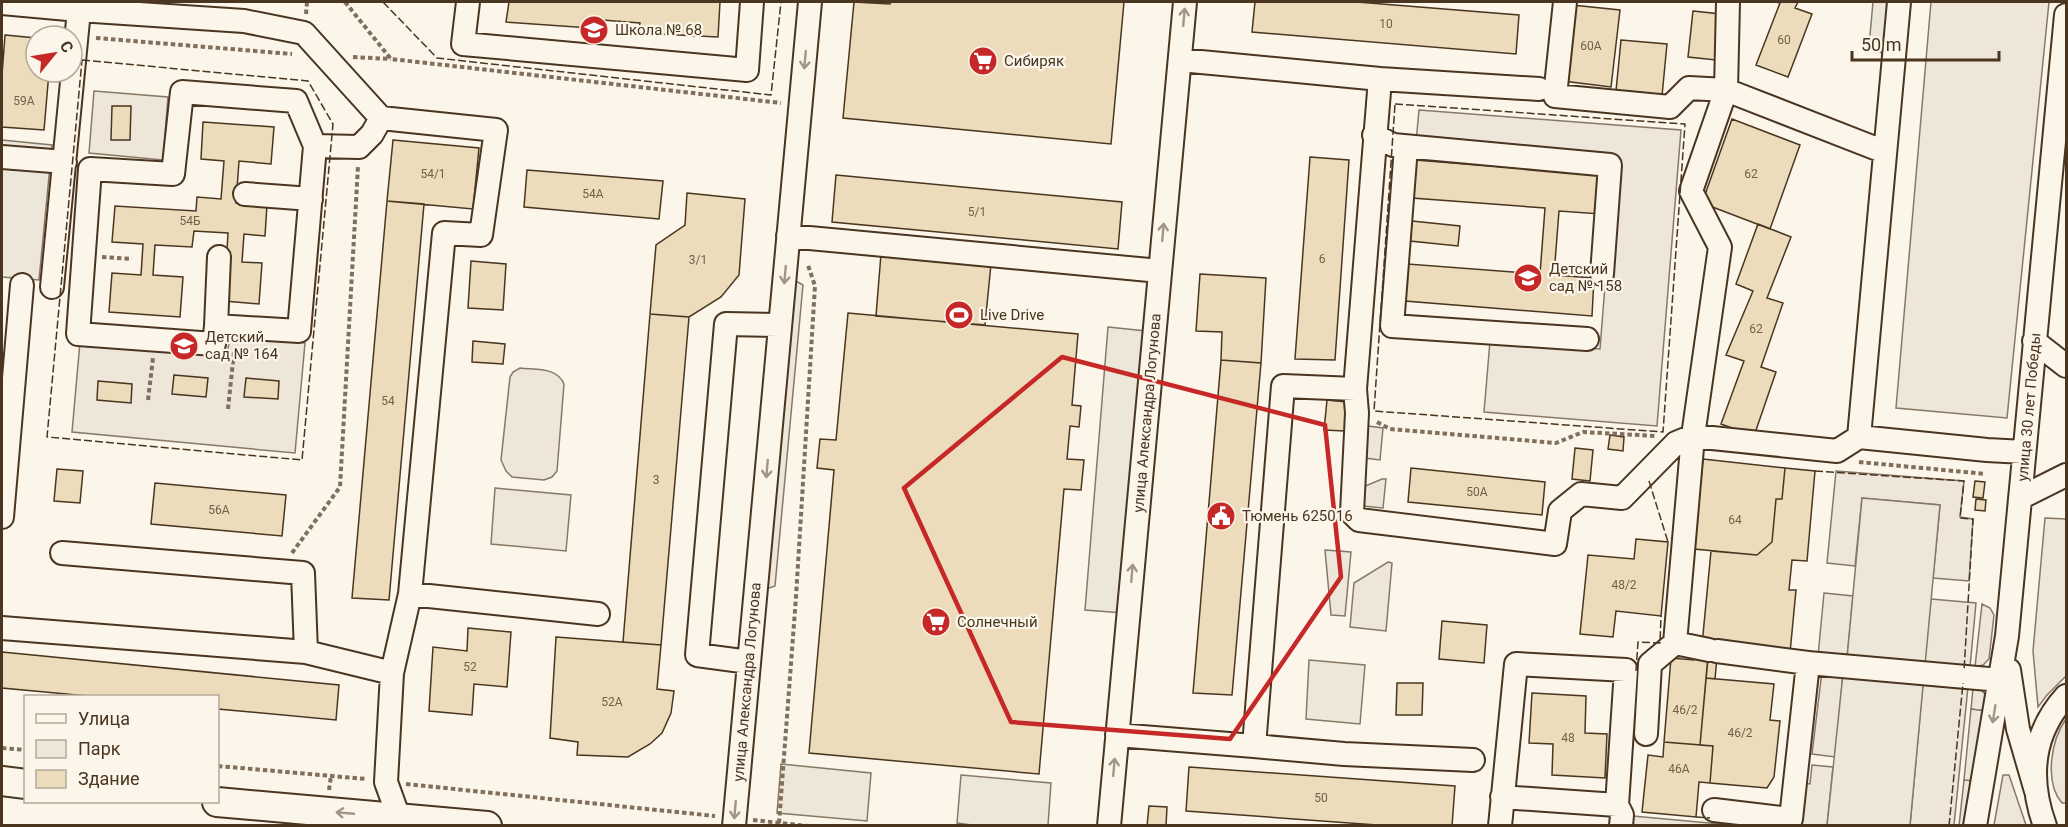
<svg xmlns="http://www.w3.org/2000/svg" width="2068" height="827" font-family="Roboto,sans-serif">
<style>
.green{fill:#ede6d9;stroke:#887966;stroke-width:1.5}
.parking{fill:#ede7d9;stroke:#887966;stroke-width:1.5}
.building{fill:#ecdcbc;stroke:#4a3520;stroke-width:1.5}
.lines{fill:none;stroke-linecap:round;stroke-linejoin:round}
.minor-casing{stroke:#4a3520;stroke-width:26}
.major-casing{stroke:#4a3520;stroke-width:32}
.path{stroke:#7f6f5c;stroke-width:4;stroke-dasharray:4.5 3;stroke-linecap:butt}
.minor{stroke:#fbf6e9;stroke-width:22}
.major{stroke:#fbf6e9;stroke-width:28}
.fence{stroke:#4a3520;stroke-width:1.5;stroke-dasharray:8 3;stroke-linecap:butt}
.oneway{stroke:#a29684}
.marked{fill:none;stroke:#c62828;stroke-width:4.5;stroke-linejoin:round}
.labels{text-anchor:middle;stroke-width:4.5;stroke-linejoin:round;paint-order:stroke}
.number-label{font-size:12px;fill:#725f47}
.poi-label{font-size:15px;fill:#4a3520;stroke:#fbf6e9;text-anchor:start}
.street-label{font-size:15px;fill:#4a3520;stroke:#fbf6e9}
</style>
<rect width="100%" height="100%" fill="#fbf6e9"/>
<path class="green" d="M1931,2h118l-42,416 -111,-10z
M94,91l74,6 -5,63 -74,-7z
M1419,110l262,20 -24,296 -173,-14 6,-71 110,8 15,-191 -199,-16z
M230,335l75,8 -10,110 -223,-21 8,-90 147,14z
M520,368c16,2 37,-1 44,16l-7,87 -5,6 -8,3 -32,-3 -6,-6 -5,-11 9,-83 3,-5z
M1368,426l15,2 -3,32 -15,-2z
M1836,471l128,10 -4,36 13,2 -4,62 -36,-3 7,-73 -78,-7 -7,68 -28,-3z
M1382,479h4l-3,29 -20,-2v-19z
M495,488l76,7 -5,56 -75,-7z
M2045,518l21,1v157l-19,19 -9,12 -5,-56z
M1325,550l26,2 -6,64 -14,-1z
M1388,562l4,1 -6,68 -36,-4 4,-44z
M1824,593l29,3 -6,62 -29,-2z
M1931,599l45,4 -6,64 -46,-3z
M1982,604l8,4 4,7 -5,44 -6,6 -8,2z
M1309,660l56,5 -5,59 -54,-5z
M1822,671l21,3 -8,83 -23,-3z
M1923,683l45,4 -14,138 -44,1z
M1973,688h6l6,6v17l-14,-2z
M2066,719v84h-4c-18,-21 -11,-63 4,-84z
M1812,765l21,2 -6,58 -28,1 5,-43 6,1z
M2003,775h6l17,50h-32z
M1964,780l13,1 -9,44 -9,1z"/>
<path class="parking" d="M1873,2h26l-5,58 -25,-14z
M2,140l50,5 -13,135 -37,-3z
M785,275l18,10 -28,301 -20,7z
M1108,327l38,4 -23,282 -38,-3z
M1862,498l78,7 -30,320 -83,1 16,-152 4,-16z
M1971,709l14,2 -8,70 -13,-1z
M781,764l90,9 -4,48 -90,-8z
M961,775l90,8 -3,42 -69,1 -22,-3z
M1622,815l98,9 -99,2z"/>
<path class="building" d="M509,2h211l-2,35 -80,-4 2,-10 -50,-4v9l-84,-6z
M854,2l36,2 1,-2h233l-13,142 -268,-26z
M1255,2h102l162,13 -3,39 -264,-22z
M1776,2h22l-3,6 17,6 -24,63 -32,-12 24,-62z
M1572,5l48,5 -9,77 -48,-6z
M1693,11l28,3 -5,46 -28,-3z
M5,35l31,3v34h13l-5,58 -42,-3v-52z
M1621,40l46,4 -5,52 -46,-5z
M112,106h19l-1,34h-19z
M1732,119l68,26 -30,84 -68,-26z
M203,122l71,5 -3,37 -32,-3 -3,42 31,2 -2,31 -21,-2 -2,28 20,1 -3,41 -35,-3 4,-68 -34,-2 -2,16 -37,-2 -2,30 30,2 -3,40 -71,-5 3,-39 29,2 2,-31 -31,-2 3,-36 81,5 1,-14 24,2 3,-38 -23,-2z
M393,140l86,8 -6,61 -86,-8z
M1310,157l39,3 -14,200 -40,-1z
M1415,160l189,15 -3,39 -42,-3 -5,64 40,3 -2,38 -187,-15 3,-37 132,10 5,-66 -133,-10z
M527,170l136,11 -4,38 -135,-12z
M836,175l286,27 -4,47 -286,-27z
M687,193l58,6 -6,76 -18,22 -32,20 -39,-3 6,-69 29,-20z
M387,201l37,3 -35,396 -37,-2z
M1412,221l48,5 -2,20 -48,-5z
M1758,224l33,13 -24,61 16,5 -22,64 15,5 -22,64 -33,-12 23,-63 -18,-6 27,-64 -17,-7z
M881,254l110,10 -6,61 -109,-9z
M471,261l35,3 -3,46 -35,-2z
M1200,274l66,4 -5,85 -40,-3 1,-28 -26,-1z
M848,313l230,21 -6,71 9,1 -2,21 -9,-1 -3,33 17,1 -3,30 -17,-1 -25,285 -230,-21 25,-283 -17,-2 3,-29 16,1z
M650,314l39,3 -28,328 -38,-3z
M473,341l32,3 -2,20 -31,-2z
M1221,360l40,3 -29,332 -39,-2z
M174,375l34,3 -2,19 -34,-3z
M246,378l33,3 -1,18 -34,-2z
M98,381l34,3 -1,19 -34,-3z
M1327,400l20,2 -2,29 -21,-1z
M1610,435l14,2 -1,14 -15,-2z
M1575,448l18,2 -3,31 -18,-2z
M1703,459l82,9 -3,31h-6l-4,43 -15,13 -63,-6z
M1411,468l134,14 -3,33 -134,-13z
M1785,468l30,3 -8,90 -15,-1 -3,30h7l-6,63 -88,-8 9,-94 46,4 15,-13 4,-43h6z
M57,469l26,2 -3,32 -26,-2z
M1975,481l10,1 -2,16 -10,-1z
M155,483l131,12 -4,41 -131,-12z
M1976,499l10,1 -1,11 -10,-1z
M1636,539l32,3 -7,74 -45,-5 -3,26 -33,-3 8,-79 46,4z
M1442,621l45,4 -3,38 -45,-4z
M468,628l43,4 -4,55 -33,-3 -2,31 -43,-4 4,-64 34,4z
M556,637l105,8 -4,44 17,2 -3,22 -9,20 -12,11 -22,13 -51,-2 1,-13 -28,-4z
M1709,645l9,1 -3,33 -9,-1z
M2,652l337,33 -3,35 -118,-11v-13h-130l-86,-8z
M1695,657l13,1 -8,87 -36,-3 7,-84 23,2z
M1706,678l68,6 -4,36 10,1 -6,56 -7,11 -57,-5 3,-37 -13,-1z
M1397,683h26l-1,32h-26z
M1532,693l54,3 -1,37 22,1 -2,44 -53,-3 1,-31 -24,-1z
M1664,742l49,4 -3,37 -11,-1 -3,35 -54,-5 6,-57 15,2z
M1189,767l266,19 -3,40h-61l-205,-15z
M1149,806l18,1 -1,19h-19z"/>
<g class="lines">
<g class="minor-casing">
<path id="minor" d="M468,2l-5,42 284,26 5,-68
M1565,2l-10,94 115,11 19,-19 37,2 2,-88
M1899,2l-40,435 128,13 37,2
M2,3l77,7 -27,277
M79,10l165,11 60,12 77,85 115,12 -15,105 -37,-2 -34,361 -18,79 -6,109 13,36
M1180,60l200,19
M1374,135l19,10 217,20 -8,109
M315,146l-19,-45 -114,-9 -9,82 -83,-5 -12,165 136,10 2,-18 83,5 16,-185 44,1 13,-13 9,-16
M1406,147l-14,179 195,13
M2,157l63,5
M245,194l66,5
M788,236l372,35
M216,326l3,-69
M2034,341l32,25
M1355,389l2,24 -5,100 7,7 196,24 5,-33 21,-17 41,4 54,-55 17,-7 -18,207 -25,21 -4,70
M1859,437l-22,14 -144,-15 27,-189 -29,-56 35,-101 159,62
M2020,498l46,-23
M2,517l20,-232
M62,553l241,20 3,79 86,21
M410,594l188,20
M2,628l304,24
M1675,643l34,7
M1717,651l91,12
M749,662l-52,-7 29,-331 54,1
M2009,670l9,59 18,62
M1117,735l137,11 29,-360 72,3 25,-310 159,10
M1254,746l90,8 129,6
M1502,797l115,8
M1714,810l77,9 17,-156 192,17
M734,826l76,-824
M1109,826l76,-824
M1500,826l16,-162 110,6 -9,135 5,10 -1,11
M1975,826l32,-190 59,-621
M2045,826c-17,-47 -13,-93 21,-130"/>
</g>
<g class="major-casing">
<path id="major" d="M2,781l24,3
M217,802l270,24"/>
</g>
<path class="path" d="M345,2l46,57 390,44
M306,14l1,-12
M96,38l196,16
M353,57l38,2
M102,257l30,2
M148,400l5,-42
M228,409l6,-57
M1377,422l13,7 166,14 27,-11 73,4
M1859,462l127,12
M292,553l48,-66 18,-321
M2,748l24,2
M218,766l148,13
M406,784l309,32
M329,790l2,-14
M753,820l55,6
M779,823l17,-226 19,-311 -7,-21"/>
<use href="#minor" class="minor"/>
<use href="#major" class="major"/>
<path class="fence" d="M383,2l54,56 334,37 10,-93
M82,60l226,21 25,43 -31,336 -255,-23z
M1395,104l290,20 -22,308 -289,-21z
M1815,471l149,10 -4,37 13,1 -9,152
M1649,481l19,61
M1636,671l2,-29 22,1 1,-27
M1696,817l14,1
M1949,826l14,-143"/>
</g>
<defs><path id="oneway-shaft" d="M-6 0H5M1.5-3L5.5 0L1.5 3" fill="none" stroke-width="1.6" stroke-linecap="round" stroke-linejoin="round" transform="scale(1.5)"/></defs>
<g class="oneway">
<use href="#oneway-shaft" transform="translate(1184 17) rotate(-85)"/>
<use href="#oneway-shaft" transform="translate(805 60) rotate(95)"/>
<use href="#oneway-shaft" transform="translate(1163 232) rotate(-85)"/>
<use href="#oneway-shaft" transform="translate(785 275) rotate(95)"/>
<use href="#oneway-shaft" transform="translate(767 469) rotate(95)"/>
<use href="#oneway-shaft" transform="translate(1132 573) rotate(-85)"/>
<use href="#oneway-shaft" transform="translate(1994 714) rotate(99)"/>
<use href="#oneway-shaft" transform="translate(1114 767) rotate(-85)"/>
<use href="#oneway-shaft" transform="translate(735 810) rotate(95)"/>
<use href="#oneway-shaft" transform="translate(345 813) rotate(-175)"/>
</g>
<path class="marked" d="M1062,357l263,68 16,152 -111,162 -219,-17 -107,-234z"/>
<defs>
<g id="school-disc" transform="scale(1.5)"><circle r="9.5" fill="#c62828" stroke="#fbf6e9"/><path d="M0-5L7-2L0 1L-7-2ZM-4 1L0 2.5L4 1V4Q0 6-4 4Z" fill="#fff"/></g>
<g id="supermarket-disc" transform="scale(1.5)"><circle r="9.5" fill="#c62828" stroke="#fbf6e9"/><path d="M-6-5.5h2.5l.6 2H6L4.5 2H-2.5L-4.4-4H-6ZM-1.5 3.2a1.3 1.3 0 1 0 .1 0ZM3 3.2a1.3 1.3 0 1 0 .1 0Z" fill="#fff"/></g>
<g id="stadium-disc" transform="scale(1.5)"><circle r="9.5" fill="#c62828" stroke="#fbf6e9"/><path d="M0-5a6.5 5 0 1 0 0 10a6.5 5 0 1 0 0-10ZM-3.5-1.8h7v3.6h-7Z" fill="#fff"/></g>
<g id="civic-disc" transform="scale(1.5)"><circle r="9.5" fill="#c62828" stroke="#fbf6e9"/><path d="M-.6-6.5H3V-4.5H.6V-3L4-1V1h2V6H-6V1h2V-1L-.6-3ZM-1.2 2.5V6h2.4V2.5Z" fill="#fff"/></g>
</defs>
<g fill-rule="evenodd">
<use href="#school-disc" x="594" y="30"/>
<use href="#supermarket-disc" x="983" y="61"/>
<use href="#school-disc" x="1528" y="278"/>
<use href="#stadium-disc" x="959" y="315"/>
<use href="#school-disc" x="184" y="346"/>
<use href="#civic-disc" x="1221" y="516"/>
<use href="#supermarket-disc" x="936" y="622"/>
</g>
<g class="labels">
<g class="number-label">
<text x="1386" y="28">10</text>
<text x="1784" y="44">60</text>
<text x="1591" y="50">60А</text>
<text x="24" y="105">59А</text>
<text x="433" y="178">54/1</text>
<text x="1751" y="178">62</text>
<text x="593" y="198">54А</text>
<text x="977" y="216">5/1</text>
<text x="190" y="225">54Б</text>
<text x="1322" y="263">6</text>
<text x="698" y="264">3/1</text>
<text x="1756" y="333">62</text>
<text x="388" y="405">54</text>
<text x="656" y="484">3</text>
<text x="1477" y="496">50А</text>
<text x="219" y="514">56А</text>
<text x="1735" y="524">64</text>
<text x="1624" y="589">48/2</text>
<text x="470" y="671">52</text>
<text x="612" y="706">52А</text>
<text x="1685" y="714">46/2</text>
<text x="1740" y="737">46/2</text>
<text x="1568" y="742">48</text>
<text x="1679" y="773">46А</text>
<text x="1321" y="802">50</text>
</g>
<g class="poi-label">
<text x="615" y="35">Школа № 68</text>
<text x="1004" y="66">Сибиряк</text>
<text x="1549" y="274">Детский<tspan x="1549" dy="17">сад № 158</tspan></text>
<text x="980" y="320">Live Drive</text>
<text x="205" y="342">Детский<tspan x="205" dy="17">сад № 164</tspan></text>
<text x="1242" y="521">Тюмень 625016</text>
<text x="957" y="627">Солнечный</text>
</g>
<g class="street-label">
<text transform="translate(2029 407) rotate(-85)" y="5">улица 30 лет Победы</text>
<text transform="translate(1147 413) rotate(-85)" y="5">улица Александра Логунова</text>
<text transform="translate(747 682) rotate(-85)" y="5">улица Александра Логунова</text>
</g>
</g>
<rect width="2068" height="827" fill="none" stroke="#4a3520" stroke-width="6"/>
<rect x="24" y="695" width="195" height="108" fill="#fbf6e9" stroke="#b4a999" stroke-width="1.5"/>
<rect x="36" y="714" width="30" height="9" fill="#fbf6e9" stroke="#b4a999" stroke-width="1.5"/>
<text x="78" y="725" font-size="18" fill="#4a3520">Улица</text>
<rect x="36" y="740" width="30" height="18" fill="#ede6d9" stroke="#b4a999" stroke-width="1.5"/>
<text x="78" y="755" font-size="18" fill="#4a3520">Парк</text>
<rect x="36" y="770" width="30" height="18" fill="#ecdcbc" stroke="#b4a999" stroke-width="1.5"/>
<text x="78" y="785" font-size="18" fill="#4a3520">Здание</text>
<g transform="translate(54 54) rotate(60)"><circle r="28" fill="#fbf6e9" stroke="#b4a999" stroke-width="1.5"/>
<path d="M0-4.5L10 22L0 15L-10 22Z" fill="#c62828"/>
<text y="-9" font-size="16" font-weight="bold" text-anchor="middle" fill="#4a3520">С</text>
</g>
<path d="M1852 51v9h147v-9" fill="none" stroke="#4a3520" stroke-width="3"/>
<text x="1861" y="51" font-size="18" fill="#4a3520" stroke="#fbf6e9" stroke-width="4.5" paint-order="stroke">50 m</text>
</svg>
